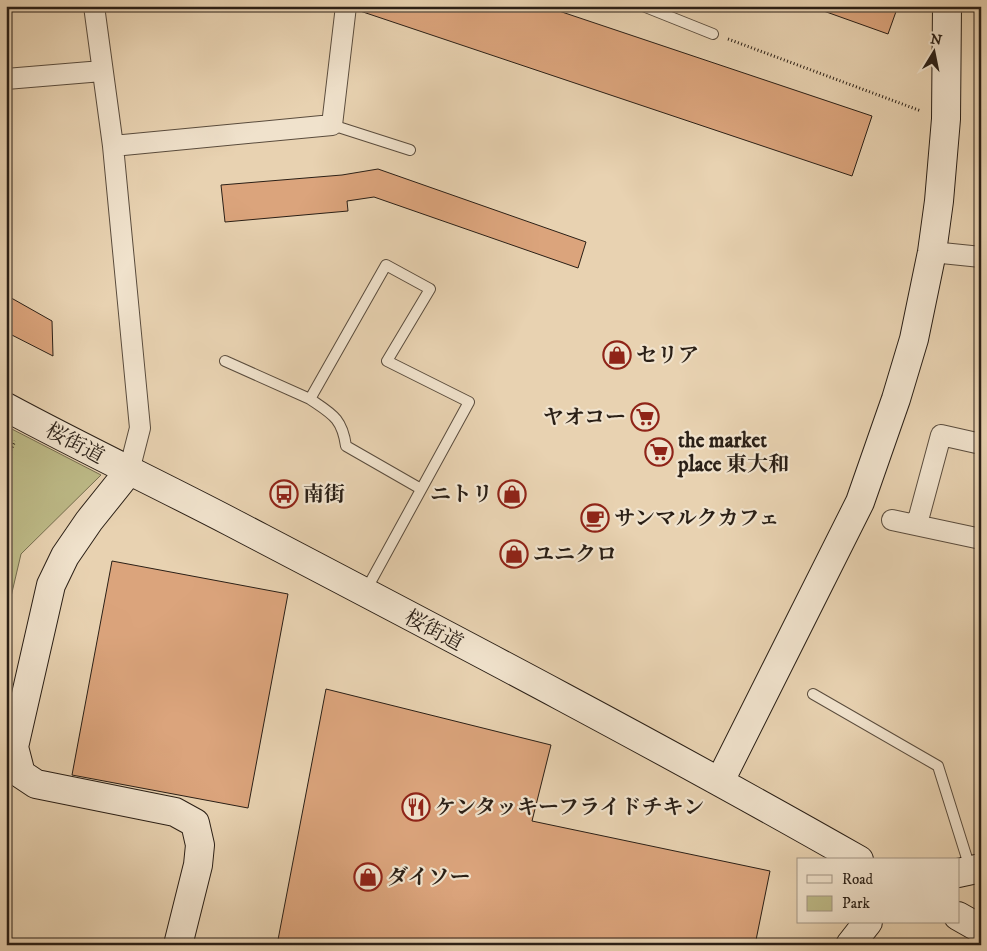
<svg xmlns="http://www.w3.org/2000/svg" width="987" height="951" font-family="'IM FELL DW Pica','Noto Serif JP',serif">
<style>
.green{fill:#bdba87;stroke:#746c4e}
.building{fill:#dba47c;stroke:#2a1f16}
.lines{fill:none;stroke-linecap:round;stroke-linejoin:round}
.lane-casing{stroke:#5a4c3d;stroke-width:12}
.street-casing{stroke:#5a4c3d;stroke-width:22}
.secondary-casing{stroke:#2a1f16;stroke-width:30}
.path{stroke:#2a1f16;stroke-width:3;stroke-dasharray:1 2.5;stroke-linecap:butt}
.lane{stroke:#f0e2cc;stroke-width:10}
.street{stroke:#f0e2cc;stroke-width:20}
.secondary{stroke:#f0e2cc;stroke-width:28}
.labels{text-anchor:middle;stroke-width:4.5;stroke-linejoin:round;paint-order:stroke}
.poi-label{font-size:21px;font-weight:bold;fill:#2a1f16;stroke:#f0e2cc;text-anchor:start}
.street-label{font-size:21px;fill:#2a1f16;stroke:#f0e2cc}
</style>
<rect width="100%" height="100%" fill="#e8d2b1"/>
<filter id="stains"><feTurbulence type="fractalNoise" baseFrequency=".004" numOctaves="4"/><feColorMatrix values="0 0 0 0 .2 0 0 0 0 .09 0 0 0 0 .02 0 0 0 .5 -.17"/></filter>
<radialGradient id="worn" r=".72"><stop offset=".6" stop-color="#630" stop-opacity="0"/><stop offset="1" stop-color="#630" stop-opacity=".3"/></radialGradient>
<path class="green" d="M6,426l95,49 -80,79 -15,64z"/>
<path class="building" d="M358,6h186l328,110 -20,60 -495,-166z
M818,6h80l-10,28 -70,-25z
M378,169l208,73 -8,26 -204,-71 -27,4 1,10 -123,11 -4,-37 121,-10z
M6,295l46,26 1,35 -47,-24z
M112,561l176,33 -40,214 -176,-33z
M326,689l225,56 -19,76 238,50 -15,74h-478z"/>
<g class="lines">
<g class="lane-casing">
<path id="lane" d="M643,6l70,28
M332,125l78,25
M225,361l85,38
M365,592l104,-190 -82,-41 43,-72 -44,-24 -76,134c22,15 32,19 36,47l75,43
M813,694l125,72 32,102"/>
</g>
<g class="street-casing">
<path id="street" d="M94,6l19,140 27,282 -11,43
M6,79l96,-8
M113,146l219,-21 14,-119
M932,252l49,5
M892,520l89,19
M917,524l24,-89 40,9"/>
</g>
<g class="secondary-casing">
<path id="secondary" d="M6,407c74,40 150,76 225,115 210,110 421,220 628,338
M129,471l-40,50 -24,35 -14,29 -37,162 7,27 15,10 139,28 20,11 5,22 -2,20 -20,80
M720,781l140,-279 36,-103 18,-60 18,-87 7,-51 7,-82 1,-113
M958,873l23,-5
M958,916l23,13
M850,945l18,-23"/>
</g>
<path class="path" d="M728,39l193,72
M6,460l9,-19"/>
<use href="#lane" class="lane"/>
<use href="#street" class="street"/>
<use href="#secondary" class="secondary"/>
</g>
<defs>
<g id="shop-ring" transform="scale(1.4375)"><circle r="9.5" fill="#f0e2cc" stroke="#8f2418" stroke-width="1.5"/><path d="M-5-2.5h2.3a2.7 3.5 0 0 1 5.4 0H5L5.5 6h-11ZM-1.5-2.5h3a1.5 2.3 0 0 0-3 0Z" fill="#8f2418"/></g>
<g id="supermarket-ring" transform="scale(1.4375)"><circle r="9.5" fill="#f0e2cc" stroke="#8f2418" stroke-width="1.5"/><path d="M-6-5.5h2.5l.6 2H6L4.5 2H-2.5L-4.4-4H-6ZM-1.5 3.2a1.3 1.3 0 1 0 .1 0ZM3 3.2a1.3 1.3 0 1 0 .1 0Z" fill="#8f2418"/></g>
<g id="bus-ring" transform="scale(1.4375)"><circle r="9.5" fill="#f0e2cc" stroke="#8f2418" stroke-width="1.5"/><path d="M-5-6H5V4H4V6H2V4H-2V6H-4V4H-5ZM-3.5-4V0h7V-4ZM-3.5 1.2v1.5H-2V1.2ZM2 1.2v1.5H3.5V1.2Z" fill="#8f2418"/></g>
<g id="cafe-ring" transform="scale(1.4375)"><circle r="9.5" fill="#f0e2cc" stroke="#8f2418" stroke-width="1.5"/><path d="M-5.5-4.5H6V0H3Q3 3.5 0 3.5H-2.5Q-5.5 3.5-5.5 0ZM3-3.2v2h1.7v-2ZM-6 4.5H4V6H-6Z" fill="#8f2418"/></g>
<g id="restaurant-ring" transform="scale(1.4375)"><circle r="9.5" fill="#f0e2cc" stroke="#8f2418" stroke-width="1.5"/><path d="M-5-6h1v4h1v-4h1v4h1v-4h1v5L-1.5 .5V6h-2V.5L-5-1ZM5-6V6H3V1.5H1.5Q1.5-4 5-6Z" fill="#8f2418"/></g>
</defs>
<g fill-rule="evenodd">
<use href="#shop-ring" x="617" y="355"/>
<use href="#supermarket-ring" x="645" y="417"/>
<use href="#supermarket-ring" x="659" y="452"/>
<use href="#bus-ring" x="284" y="494"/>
<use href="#shop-ring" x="512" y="494"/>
<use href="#cafe-ring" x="595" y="518"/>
<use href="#shop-ring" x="514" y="554"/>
<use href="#restaurant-ring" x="416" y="807"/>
<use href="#shop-ring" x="368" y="877"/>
</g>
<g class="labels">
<g class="poi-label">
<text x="636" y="362">セリア</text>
<text x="626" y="424" text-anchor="end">ヤオコー</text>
<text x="678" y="447">the market<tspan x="678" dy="24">place 東大和</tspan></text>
<text x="303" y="501">南街</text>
<text x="493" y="501" text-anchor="end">ニトリ</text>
<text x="614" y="525">サンマルクカフェ</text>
<text x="533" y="561">ユニクロ</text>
<text x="435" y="814">ケンタッキーフライドチキン</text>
<text x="387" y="884">ダイソー</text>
</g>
<g class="street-label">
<text transform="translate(75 443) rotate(28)" y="7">桜街道</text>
<text transform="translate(434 630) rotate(28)" y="7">桜街道</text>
</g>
</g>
<rect width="987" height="951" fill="none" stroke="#e8d2b1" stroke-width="25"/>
<rect x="8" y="8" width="972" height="936" fill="none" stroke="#2a1f16" stroke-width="2.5"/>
<rect x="12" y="12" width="962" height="926" fill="none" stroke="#2a1f16"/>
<rect x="797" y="858" width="162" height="65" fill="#f0e2cc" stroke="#a19483"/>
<rect x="807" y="875" width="25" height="8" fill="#f0e2cc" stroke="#a19483"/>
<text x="842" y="884" font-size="15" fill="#2a1f16">Road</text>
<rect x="807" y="896" width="25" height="15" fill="#bdba87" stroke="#a19483"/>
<text x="842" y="908" font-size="15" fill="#2a1f16">Park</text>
<g transform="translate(934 52) rotate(10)" stroke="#f0e2cc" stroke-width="4" paint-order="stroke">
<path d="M0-4L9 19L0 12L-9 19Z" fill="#2a1f16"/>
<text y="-8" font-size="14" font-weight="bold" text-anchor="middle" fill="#2a1f16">N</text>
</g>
<rect width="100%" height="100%" filter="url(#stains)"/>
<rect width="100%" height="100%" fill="url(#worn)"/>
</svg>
